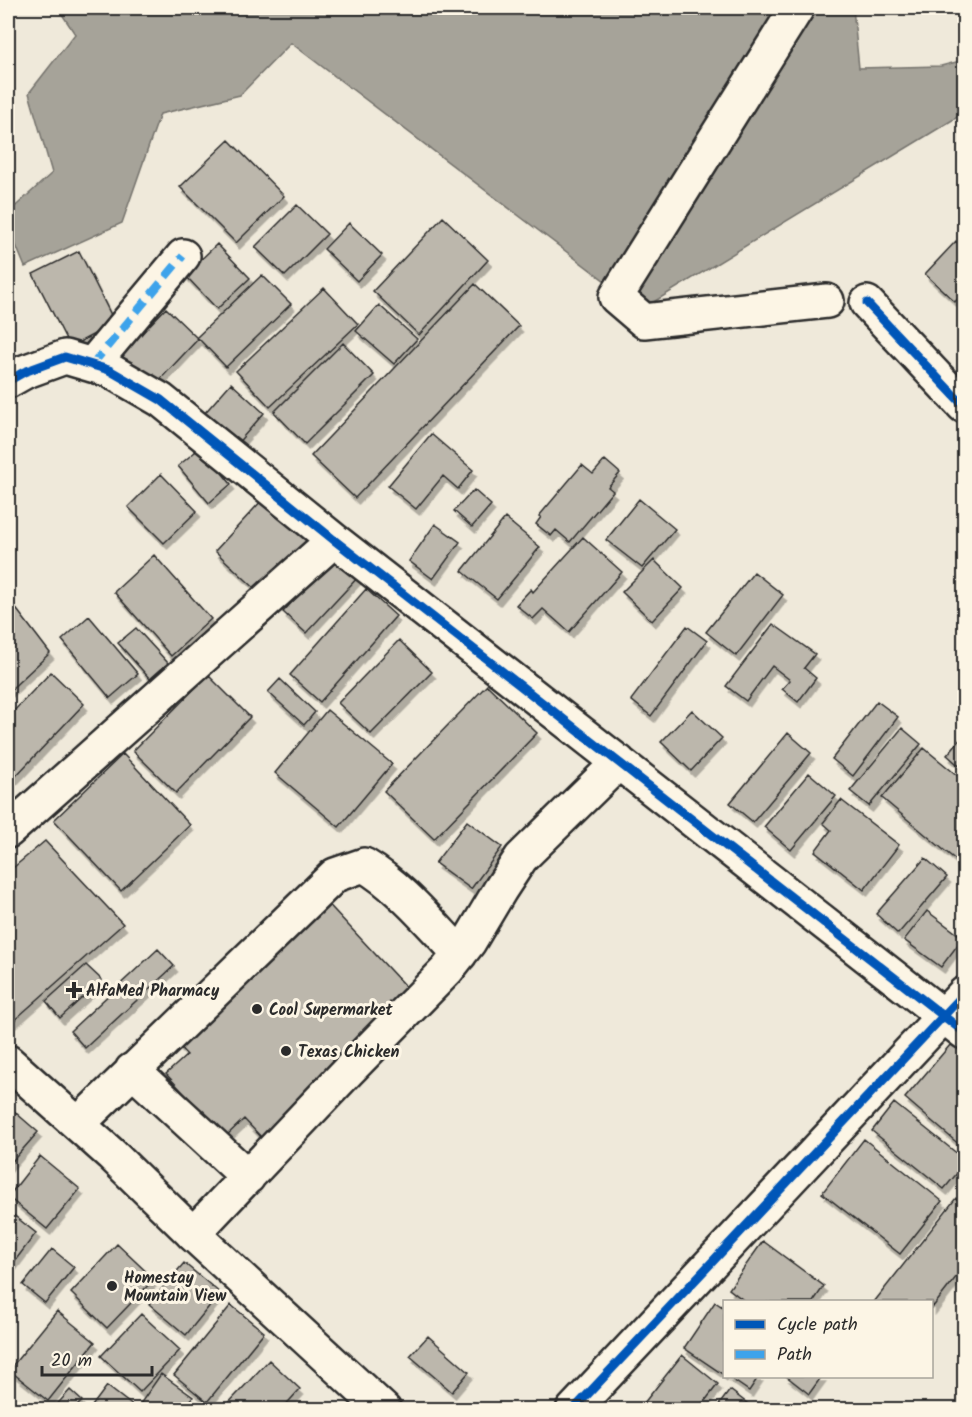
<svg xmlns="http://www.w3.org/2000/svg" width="972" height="1417" font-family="Kalam,sans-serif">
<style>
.water{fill:#a6a399;stroke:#75736d;stroke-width:1.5}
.building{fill:#bcb7ac;stroke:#2b2b2b;stroke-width:1.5;filter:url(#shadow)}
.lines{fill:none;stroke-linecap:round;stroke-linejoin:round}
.minor-casing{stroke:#2b2b2b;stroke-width:38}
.highway-casing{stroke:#2b2b2b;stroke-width:38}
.minor{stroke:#fcf5e5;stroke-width:33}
.highway{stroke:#fcf5e5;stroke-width:33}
.quiet{stroke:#3ea3eb;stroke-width:8;stroke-dasharray:15 8;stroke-linecap:butt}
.cycleway-casing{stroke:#fcf5e5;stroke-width:13}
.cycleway{stroke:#0057b8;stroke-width:9}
.poi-dot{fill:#2b2b2b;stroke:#fcf5e5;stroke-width:2}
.labels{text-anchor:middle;stroke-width:6;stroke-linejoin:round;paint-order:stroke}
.poi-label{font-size:16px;font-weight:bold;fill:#2b2b2b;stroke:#fcf5e5;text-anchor:start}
</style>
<defs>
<filter id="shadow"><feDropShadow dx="3.5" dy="6" stdDeviation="0" flood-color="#0004"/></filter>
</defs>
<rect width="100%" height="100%" fill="#efe9da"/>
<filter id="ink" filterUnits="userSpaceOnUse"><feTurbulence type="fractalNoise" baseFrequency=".0167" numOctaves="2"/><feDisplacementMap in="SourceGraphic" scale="12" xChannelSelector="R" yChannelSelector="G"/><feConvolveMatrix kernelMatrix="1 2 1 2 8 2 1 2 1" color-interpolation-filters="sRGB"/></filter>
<g filter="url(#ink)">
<path class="water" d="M58,8h795l6,60 82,-2 23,-6v53l-322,196 -351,-266 -51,52 -80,19 -38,109 -97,44 -17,-41v-13l44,-40 -23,-80 46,-59z"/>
<path class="building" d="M229,140l55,56 -48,47 -56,-56z
M297,205l30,29 -42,42 -30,-29z
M443,217l45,43 -69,75 -46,-44z
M349,223l33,32 -25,26 -33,-32z
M956,241l8,8v43l-9,10 -30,-28z
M217,244l33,34 -33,31 -32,-34z
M79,251l36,72 -45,24 -37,-73z
M262,275l29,29 -65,63 -29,-30z
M475,284l44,42 -164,172 -44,-42z
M324,288l34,36 -88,83 -34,-36z
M379,305l38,34 -23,25 -38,-33z
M166,308l32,31 -46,49 -33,-31z
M343,343l31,32 -69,69 -31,-32z
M231,383l33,30 -28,32 -33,-30z
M431,434l42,36 -15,19 -15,-13 -27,33 -28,-23z
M201,447l30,37 -22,19 -31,-37z
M605,460l15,13 -12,14 5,4 -43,51 -14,-12 -5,6 -15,-12 5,-7 -2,-1 43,-51 11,9z
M161,474l36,37 -33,32 -36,-36z
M474,490l17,15 -19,22 -18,-16z
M264,498l47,43 -49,54 -47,-44z
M639,499l36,30 -33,39 -36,-28z
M505,518l35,29 -43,52 -35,-28z
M435,524l25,18 -27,37 -24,-18z
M583,537l39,35 -53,60 -26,-23 -10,10 -17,-14 15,-16 2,3z
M336,554l24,21 -54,58 -23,-21z
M154,555l57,64 -40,37 -57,-64z
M654,560l29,28 -31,33 -30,-29z
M754,572l29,23 -47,61 -30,-24z
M366,589l30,27 -76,86 -30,-27z
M8,598l42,55 -42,39z
M89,616l49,58 -28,24 -48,-58z
M773,624l42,30 -11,14 12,10 -18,24 -16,-13 8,-9 -18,-14 -26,35 -20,-15z
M687,626l20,15 -56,75 -20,-16z
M136,628l32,35 -18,16 -32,-36z
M399,640l33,32 -61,62 -33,-31z
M51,672l33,32 -71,75 -5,-5v-57z
M208,675l42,42 -74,76 -43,-42z
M280,679l35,33 -11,13 -36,-33z
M487,685l50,48 -103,106 -50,-48z
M877,701l21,16 -45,59 -21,-17z
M327,710l65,54 -53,63 -64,-54z
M692,710l30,28 -31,33 -30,-29z
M902,728l19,16 -52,62 -19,-15z
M788,733l23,20 -58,69 -23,-19z
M963,736h1v34l-17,-15z
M924,748l40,33v86l-82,-69z
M123,754l67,71 -69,66 -67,-71z
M809,773l27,23 -45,54 -27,-23z
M841,800l58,45 -35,45 -49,-39 16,-21 -8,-7z
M467,821l35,26 -31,42 -36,-26z
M45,841l78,83 -112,99 -3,-4v-147z
M925,858l22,19 -49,57 -22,-20z
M321,896l95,102 -153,141 -19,-20 -19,18 -59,-63 21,-19 -17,-18z
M927,911l36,27 -22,29 -37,-27z
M158,949l16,17 -89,82 -15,-17z
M86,965l16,15 -42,38 -14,-17z
M956,1038l8,7v99l-2,3 -57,-49z
M894,1103l70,56v6l-20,24 -72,-58z
M8,1106l30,26 -30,34z
M864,1139l78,62 -42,53 -78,-61z
M40,1156l40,33 -33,40 -39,-32z
M956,1198l8,7v62l-32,41v-6h-58z
M11,1213l25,20 -28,37v-52z
M763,1241l61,45 -11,16h-67l-17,-13z
M117,1244l37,35 -47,49 -36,-35z
M52,1249l22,18 -29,36 -22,-18z
M184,1263l36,30 -34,42 -37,-31z
M715,1302l9,6v67l-40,-27z
M231,1305l33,27 -57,70 -33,-27z
M57,1311l38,31 -47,59 -39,-31z
M141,1314l39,36 -40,42 -39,-36z
M428,1336l41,36 -17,20 -42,-36z
M682,1355l36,29 -20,26h-56l-2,-2z
M269,1360l31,29 -19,21h-59z
M161,1374l32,23 -9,13h-37l-7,-6z
M727,1376h32l-10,15z
M786,1376h36l-13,18z
M107,1386l31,24h-49z
M70,1390l12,11 -9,9h-21z
M730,1390l26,20h-41z"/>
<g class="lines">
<g class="minor-casing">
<path id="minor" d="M797,8l-181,289 28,24 183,-20
M867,303l97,103
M92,365l91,-109
M8,381l16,-9 41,-15 44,13 52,30 173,140 630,492
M8,831l326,-291
M132,1070l116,107
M78,1124l257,-249 29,-10c37,22 66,58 96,89
M193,1234l155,-163 99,-101 22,-28 31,-52 21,-32 98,-96
M573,1410l391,-416"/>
</g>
<g class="highway-casing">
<path id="highway" d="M8,1062l103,92 82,80 191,176"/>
</g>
<use href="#minor" class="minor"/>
<use href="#highway" class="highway"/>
<path class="quiet" d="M92,365l91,-109"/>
<g class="cycleway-casing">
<path id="cycleway" d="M867,303l97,103
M8,381l16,-9 41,-15 44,13 52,30 173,140 630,492
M573,1410l391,-416"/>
</g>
<use href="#cycleway" class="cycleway"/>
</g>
</g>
<g class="poi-dot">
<path d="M71 981h6v6h6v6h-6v6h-6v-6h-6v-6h6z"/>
<circle cx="257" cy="1009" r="6"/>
<circle cx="286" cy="1051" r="6"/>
<circle cx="112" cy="1286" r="6"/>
</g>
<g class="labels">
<g class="poi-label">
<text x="86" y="996">AlfaMed Pharmacy</text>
<text x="269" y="1015">Cool Supermarket</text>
<text x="298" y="1057">Texas Chicken</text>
<text x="124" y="1283">Homestay<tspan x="124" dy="18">Mountain View</tspan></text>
</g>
</g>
<rect width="972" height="1417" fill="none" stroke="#fcf5e5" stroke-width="30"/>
<rect x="15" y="15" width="942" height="1387" fill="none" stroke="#2b2b2b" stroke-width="2" filter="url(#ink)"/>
<rect x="723" y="1300" width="210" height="78" fill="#fcf5e5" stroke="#a8a49b" stroke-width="1.5"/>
<rect x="735" y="1320" width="30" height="9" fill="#0057b8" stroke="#a8a49b" stroke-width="1.5"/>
<text x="777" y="1330" font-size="18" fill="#2b2b2b">Cycle path</text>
<rect x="735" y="1350" width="30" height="9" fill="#3ea3eb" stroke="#a8a49b" stroke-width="1.5"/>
<text x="777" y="1360" font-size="18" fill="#2b2b2b">Path</text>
<path d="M42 1366v9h110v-9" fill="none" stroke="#2b2b2b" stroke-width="3"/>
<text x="51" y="1366" font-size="18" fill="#2b2b2b" stroke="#fcf5e5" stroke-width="4.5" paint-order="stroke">20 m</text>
</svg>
